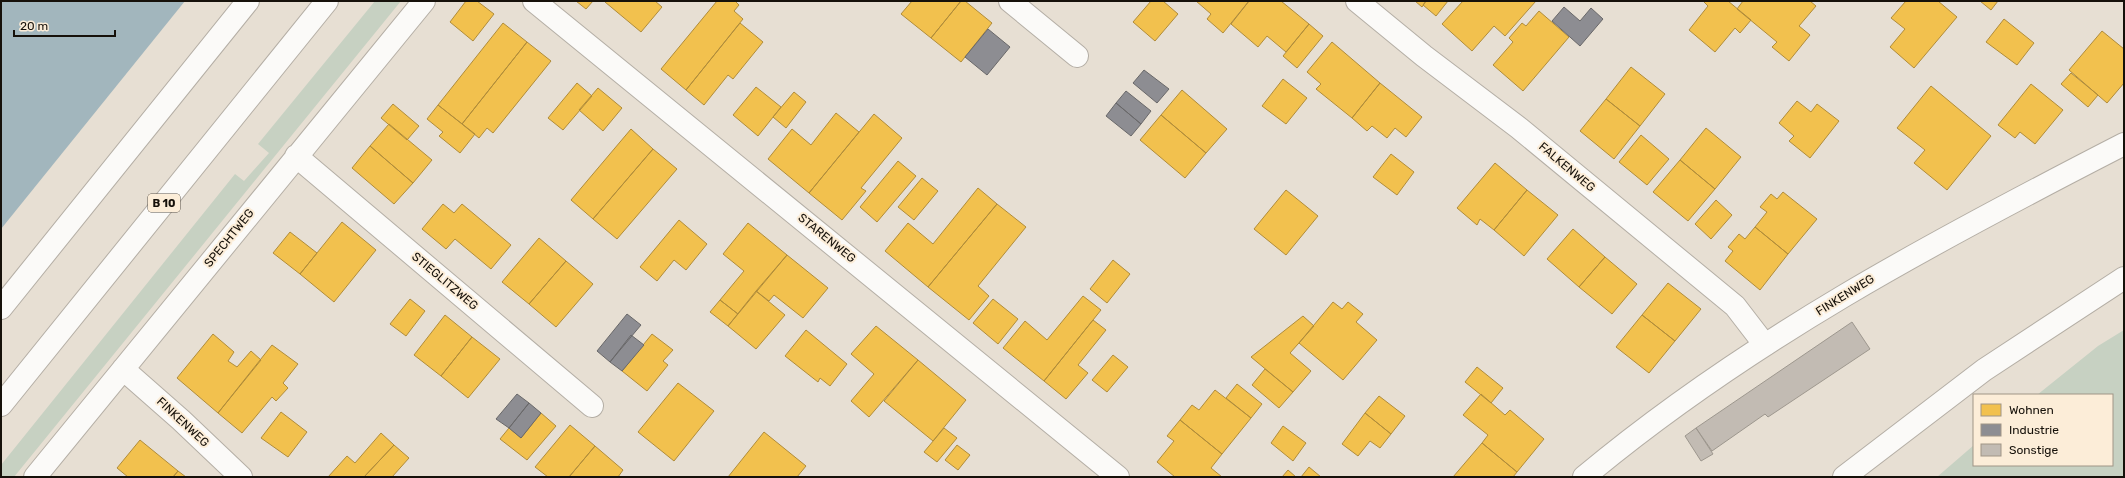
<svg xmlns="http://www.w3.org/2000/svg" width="2125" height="478" font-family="Rubik,sans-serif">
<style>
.green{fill:#c7d1c2}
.water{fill:#a2b6bd}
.homes{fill:#f2c14e;stroke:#b08c3a}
.industry{fill:#8d8d92;stroke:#696869}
.building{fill:#c2bbb3;stroke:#9d978e}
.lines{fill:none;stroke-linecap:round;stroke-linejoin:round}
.minor-casing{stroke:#b4aea5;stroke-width:24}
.major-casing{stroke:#b4aea5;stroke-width:24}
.highway-casing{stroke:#b4aea5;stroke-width:24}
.minor{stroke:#fbfaf8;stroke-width:22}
.major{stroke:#fbfaf8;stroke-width:22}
.highway{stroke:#fbfaf8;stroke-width:22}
.labels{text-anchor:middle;stroke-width:4;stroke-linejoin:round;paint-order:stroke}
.shield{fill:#fcedd8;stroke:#5b5348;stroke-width:1}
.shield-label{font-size:11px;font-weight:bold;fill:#16110a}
.street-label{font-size:12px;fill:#16110a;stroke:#fcedd8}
</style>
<rect width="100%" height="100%" fill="#e7dfd3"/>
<path class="green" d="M375,1h26l-387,476h-13v-12l234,-291 9,7 25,-28 -11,-9z
M2124,330v147h-187l37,-32v20h138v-70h-75l61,-49z"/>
<path class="water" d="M1,1h184l-184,228z"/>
<path class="homes" d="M466,1h11l17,13 -21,27 -23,-19z
M576,1h17l-7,8z
M606,1h49l7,6 -21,25 -36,-30z
M717,1h18l4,4 -5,6 9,8 -57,71 -25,-21z
M912,1h49l-30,37 -30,-24z
M961,1h4l27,22 -31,39 -30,-24z
M1151,1h12l15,13 -23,27 -22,-19z
M1196,1h53l-26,32 -16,-14 4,-5z
M1249,1h32l28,23 -23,28 -19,-16 -9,11 -27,-23z
M1415,1h11l-4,6z
M1426,1h22l-12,15 -13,-11z
M1463,1h73l-31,35 -11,-10 -22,25 -30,-27z
M1703,1h25l23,19 -11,13 -5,-5 -20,24 -26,-22 19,-24z
M1743,1h67l6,5 -17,20 11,9 -21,26 -17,-14 5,-5 -40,-33z
M1906,1h32l19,16 -43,51 -24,-21 15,-18 -14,-11z
M1980,1h18l-7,9z
M1539,11l30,26 -46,54 -30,-26 20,-23 -4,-4 13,-15 4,3z
M2004,19l30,24 -17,22 -31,-23z
M503,23l24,19 -65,82 -24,-19z
M740,23l23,19 -30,37 -5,-4 -24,30 -18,-15z
M1309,24l14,12 -26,32 -14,-12z
M2102,31l22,18v34l-17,20 -38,-33z
M527,42l24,19 -58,72 -6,-5 -8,10 -17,-14z
M1332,42l48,41 -28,35 -36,-29 5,-5 -14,-12z
M1631,67l34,27 -25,32 -34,-27z
M2071,73l27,22 -10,12 -27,-23z
M1283,79l24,19 -21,26 -24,-18z
M577,83l15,13 -29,34 -15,-12z
M1380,83l42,34 -16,20 -11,-9 -8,10 -15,-12 -5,5 -15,-13z
M2031,84l32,26 -28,34 -15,-12 -5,6 -17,-13z
M1931,86l60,50 -44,54 -33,-27 11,-13 -28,-22z
M756,87l25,20 -23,29 -25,-21z
M598,88l24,20 -19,23 -24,-21z
M1182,90l45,39 -21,24 -45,-38z
M794,92l12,10 -20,26 -13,-11z
M1606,99l34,27 -26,33 -34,-28z
M1797,101l14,11 6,-8 22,17 -29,37 -21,-17 5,-5 -15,-13z
M393,104l26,22 -12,14 -26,-22z
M438,105l37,29 -15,19 -21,-17 4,-4 -16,-13z
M836,113l23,19 -50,61 -41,-34 24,-30 19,16z
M874,114l28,24 -41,50 5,3 -24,29 -33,-27z
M1161,115l45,38 -21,25 -45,-38z
M389,124l43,36 -19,23 -43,-37z
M1706,128l35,29 -26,32 -35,-29z
M631,129l22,20 -60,70 -22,-19z
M1641,135l28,24 -22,26 -28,-23z
M370,146l43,37 -19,21 -42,-36z
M653,149l24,20 -60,70 -24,-20z
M1391,154l23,18 -17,23 -24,-18z
M1680,160l35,29 -27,32 -35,-29z
M898,161l18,15 -39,46 -17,-15z
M1495,163l32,27 -33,40 -14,-11 -3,6 -20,-17z
M922,178l16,13 -24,29 -16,-13z
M978,188l19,16 -69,83 -43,-36 23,-28 25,21z
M1286,190l32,26 -32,39 -32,-26z
M1527,190l31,25 -34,41 -30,-26z
M1783,192l34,27 -29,35 -33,-27 12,-15 -7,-5 11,-13 6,5z
M1716,200l16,15 -21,24 -16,-15z
M443,204l11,9 8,-9 49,41 -20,24 -36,-30 -9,10 -24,-20z
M997,204l29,23 -48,59 11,10 -20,24 -41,-33z
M679,220l28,24 -21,26 -12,-10 -17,21 -17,-14z
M342,222l34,28 -42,52 -34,-28z
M748,223l39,32 -49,59 -18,-14 24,-29 -21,-17z
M1755,227l33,27 -28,36 -35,-29 8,-10 -5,-4 11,-13 6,5z
M1573,229l32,28 -26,30 -32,-28z
M290,232l27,21 -17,21 -27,-21z
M539,238l27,23 -37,43 -27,-22z
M787,255l41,33 -25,30 -29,-23 -5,6 -13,-10z
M1605,257l32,27 -25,30 -33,-27z
M1113,260l17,14 -23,29 -17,-14z
M566,261l27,23 -37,43 -27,-23z
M1668,283l33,26 -26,32 -33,-26z
M756,291l29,24 -29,34 -28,-23z
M1083,296l18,14 -57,71 -41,-33 22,-27 22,19z
M410,299l15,12 -19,25 -16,-12z
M993,299l25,20 -20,25 -25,-21z
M720,300l18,14 -10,12 -18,-14z
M1333,302l9,7 6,-7 15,12 -7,8 21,18 -34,40 -44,-37z
M445,315l27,22 -31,39 -27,-21z
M1642,315l33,26 -26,32 -33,-26z
M1303,316l11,10 -24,27 21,18 -18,21 -42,-35z
M1093,320l13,10 -28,35 10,8 -22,26 -22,-18z
M876,326l42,34 -49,57 -18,-16 23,-27 -23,-20z
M806,330l41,34 -17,22 -10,-8 -2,4 -33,-26z
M213,334l21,18 -6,9 9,6 14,-16 10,9 -43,53 -41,-35z
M652,334l21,16 -10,11 5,4 -21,26 -25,-20z
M472,337l28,22 -32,39 -27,-22z
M272,345l26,19 -15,19 5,5 -12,13 -4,-4 -30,36 -24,-20z
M1113,355l15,12 -21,25 -15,-12z
M918,360l48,40 -33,41 -49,-40z
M1477,367l26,21 -12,15 -26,-21z
M1265,369l28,23 -14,16 -27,-23z
M678,383l36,28 -40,50 -36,-29z
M1237,384l25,20 -11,14 -25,-20z
M1215,390l36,28 -29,36 -42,-34 12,-15 7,5z
M1481,394l24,21 5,-5 34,29 -27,33 -35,-29 6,-8 -25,-20z
M1379,396l26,20 -14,18 -26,-21z
M281,412l26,20 -19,25 -27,-19z
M541,413l15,13 -29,34 -27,-21 9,-11 12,10z
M1365,413l26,21 -11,14 -10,-7 -12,15 -16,-12z
M1180,420l42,34 -11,14 11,9h-47l-18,-15 17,-21 -7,-5z
M570,425l25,21 -26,31h-21l-13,-10z
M1283,426l23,17 -13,18 -22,-18z
M944,428l13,10 -20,24 -13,-10z
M764,432l42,34 -9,11h-69z
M381,433l13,12 -30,32h-36l19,-21 8,7z
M140,440l38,31 -5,6h-45l-11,-9z
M1482,443l35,29 -4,5h-60z
M394,445l15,13 -17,19h-28z
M957,445l13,10 -12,15 -13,-10z
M595,446l28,24 -5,7h-49z
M1309,467l12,10h-20z
M1288,470l8,7h-14z
M178,471l8,6h-13z"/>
<path class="industry" d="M1564,7l16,14 11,-13 12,11 -23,27 -28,-25z
M988,29l22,18 -23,28 -22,-18z
M1144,70l25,19 -12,14 -24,-20z
M1126,91l25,20 -10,13 -25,-21z
M1116,103l25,21 -10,12 -25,-20z
M627,314l14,11 -31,37 -13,-11z
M631,335l13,10 -22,26 -12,-9z
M517,394l12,9 -20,25 -13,-9z
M529,403l12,10 -20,25 -12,-10z"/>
<path class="building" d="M1852,322l18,27 -102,68 -3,-3 -53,37 -16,-23z
M1696,428l17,26 -12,7 -16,-25z"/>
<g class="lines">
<g class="minor-casing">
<path id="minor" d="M534,1l584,476
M1010,1l67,55
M1357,1l67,55 95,72 216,178 30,39
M296,156l296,250
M123,369l58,51 60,57
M35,477l389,-476
M1584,477c164,-137 351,-236 540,-333"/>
</g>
<g class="major-casing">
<path id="major" d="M1844,477l140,-107 140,-92"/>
</g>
<g class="highway-casing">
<path id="highway" d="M1,308l247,-307
M1,405l326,-404"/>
</g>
<use href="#minor" class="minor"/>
<use href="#major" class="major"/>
<use href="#highway" class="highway"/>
</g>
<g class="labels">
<rect class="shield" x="148" y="194" width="32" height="18" rx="3"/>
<g class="shield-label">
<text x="164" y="207">B 10</text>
</g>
<g class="street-label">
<text transform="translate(1567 167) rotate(40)" y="4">FALKENWEG</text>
<text transform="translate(229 238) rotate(-51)" y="4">SPECHTWEG</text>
<text transform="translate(827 238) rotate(39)" y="4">STARENWEG</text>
<text transform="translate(445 281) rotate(40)" y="4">STIEGLITZWEG</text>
<text transform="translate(1845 295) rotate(-32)" y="4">FINKENWEG</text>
<text transform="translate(183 422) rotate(43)" y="4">FINKENWEG</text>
</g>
</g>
<rect width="2125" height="478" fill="none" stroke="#16110a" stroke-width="4"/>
<rect x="1973" y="394" width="140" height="72" fill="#fcedd8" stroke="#a09586"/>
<rect x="1981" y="404" width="20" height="12" fill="#f2c14e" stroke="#a09586"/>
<text x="2009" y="414" font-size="12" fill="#16110a">Wohnen</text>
<rect x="1981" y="424" width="20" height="12" fill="#8d8d92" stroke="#a09586"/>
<text x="2009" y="434" font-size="12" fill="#16110a">Industrie</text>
<rect x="1981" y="444" width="20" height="12" fill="#c2bbb3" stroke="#a09586"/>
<text x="2009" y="454" font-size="12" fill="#16110a">Sonstige</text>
<path d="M14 30v6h101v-6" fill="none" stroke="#16110a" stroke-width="2"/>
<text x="20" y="30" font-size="12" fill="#16110a" stroke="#fcedd8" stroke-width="3" paint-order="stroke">20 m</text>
</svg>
